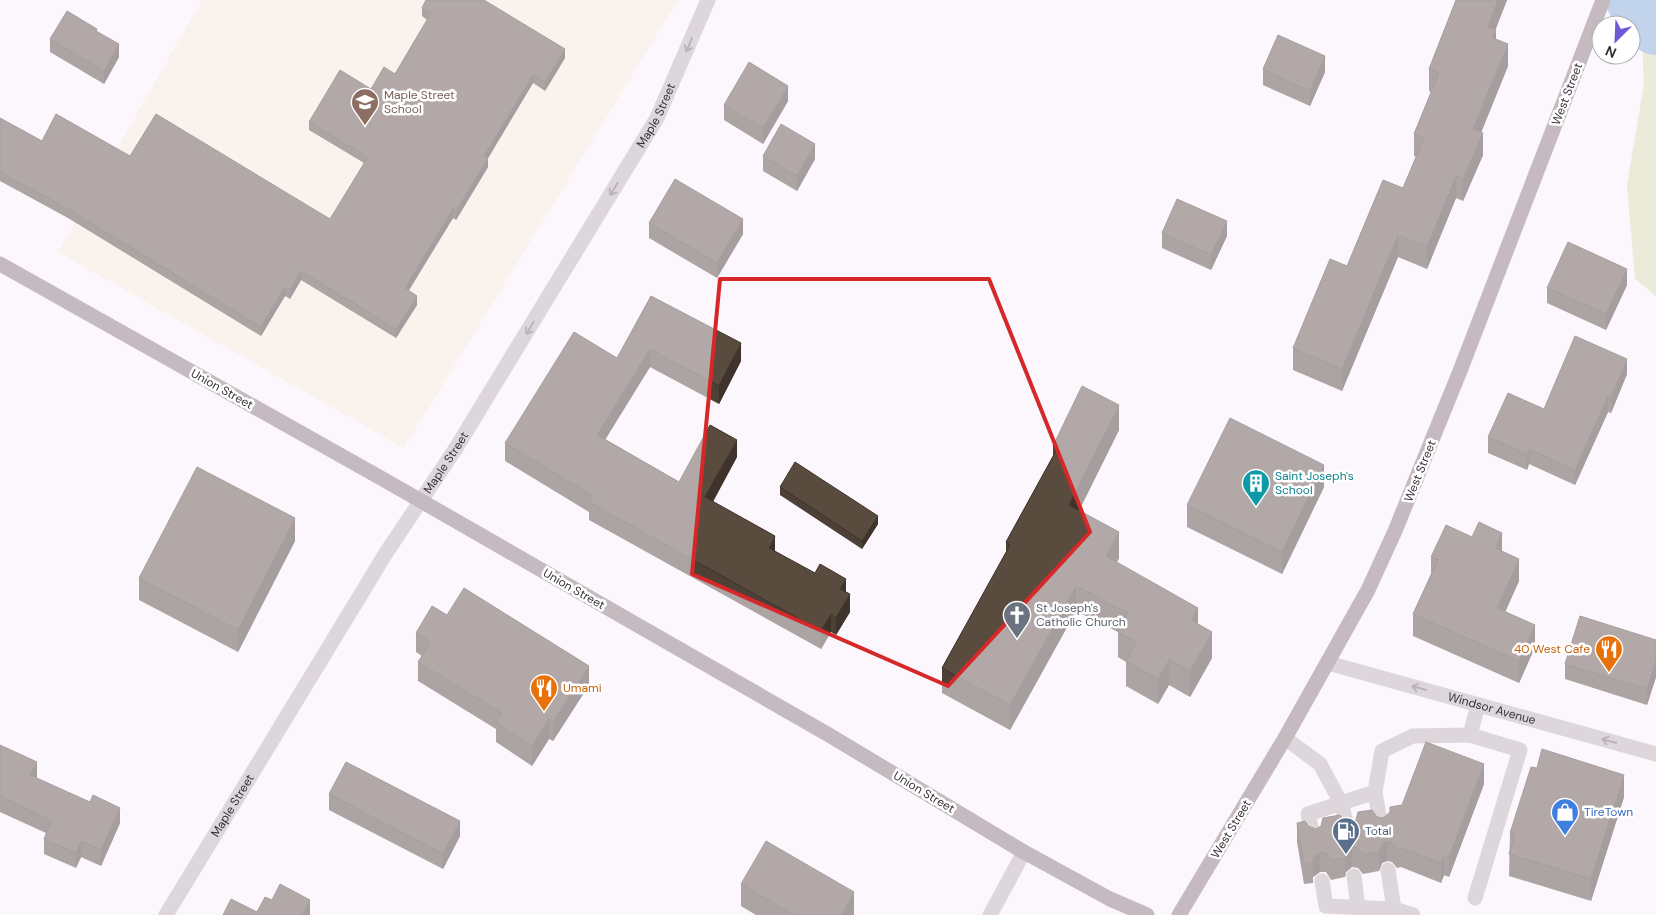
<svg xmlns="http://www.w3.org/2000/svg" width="1656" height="915" font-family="'DM Sans',sans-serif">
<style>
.education{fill:#f8edd8}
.green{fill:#d4ddac}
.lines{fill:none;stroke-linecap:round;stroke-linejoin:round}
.river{stroke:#7bacd8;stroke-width:60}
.minor{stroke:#b9afb0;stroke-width:15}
.major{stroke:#847274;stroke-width:15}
.wall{fill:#4d4036}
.shaded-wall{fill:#3f342c}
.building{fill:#5a4b3f;stroke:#3f342c}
.oneway{stroke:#6b6469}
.marked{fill:none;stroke:#d62828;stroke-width:4;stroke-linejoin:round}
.labels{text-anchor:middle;stroke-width:5;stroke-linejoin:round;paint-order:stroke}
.street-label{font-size:12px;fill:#373239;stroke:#fff}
.education-label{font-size:12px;fill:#785e54;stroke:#fff;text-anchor:start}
.culture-label{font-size:12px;fill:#0d838f;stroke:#fff;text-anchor:start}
.worship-label{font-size:12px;fill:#5b616d;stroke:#fff;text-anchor:start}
.food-label{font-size:12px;fill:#c56008;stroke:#fff;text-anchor:end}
.shop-label{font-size:12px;fill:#366cbe;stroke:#fff;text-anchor:start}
.service-label{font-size:12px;fill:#4e5e75;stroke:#fff;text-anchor:start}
</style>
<rect width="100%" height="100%" fill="#fcf6fd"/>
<path class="education" d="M202,0h476l-274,448 -346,-196z"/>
<path class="green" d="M1651,0h5v296l-21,-17 -8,-94 17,-101 -2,-47 -4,-6z"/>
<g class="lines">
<path class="river" d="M1636,0l20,25"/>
<g class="minor">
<path id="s1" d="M1328,663l328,91"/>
<path d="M1470,735l50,15 -45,148"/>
<path d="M1285,738l35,26 21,39 8,30"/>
<path d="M1375,792l7,-41 31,-15 57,-1 8,-30"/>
<path d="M1314,839l-6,-25 67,-22 6,36"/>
<path d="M1354,876l5,39"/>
<path d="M1322,881l4,25 68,3 -6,-39"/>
<path d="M1394,909l19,6"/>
<path id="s2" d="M166,915l220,-362 70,-105 201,-330 51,-118"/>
<path d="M990,915l34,-63"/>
</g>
<path class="major" d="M0,264l388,218 441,253 195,117 86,47 37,16
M1179,915l106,-177 83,-148 27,-59 65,-160 143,-371"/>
</g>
<path class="wall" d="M1456,0h51l-12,30 1,10 12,26 -27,67 2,22 -20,46 -7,-3 -29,71 -29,-12 -56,134 -49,-21v-22l54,-82 56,-78 13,-31 -2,-1v-22l17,-42 -2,-1v-22z
M422,8l143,50 -20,33 -12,-8 -45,75v9l-32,53 -3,-2 -45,73 9,14 -21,33 -95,-58 -11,19 -5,-3 -24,40 -193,-118 -68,-37v-63l42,23 88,15 200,63 34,-56 -55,-33v-8l62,-33 24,-15 32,-54 -5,-4z
M97,31l22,26 -15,27 -54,-32v-13z
M1263,69l62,3 -15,34 -47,-21z
M788,101l-25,43 -39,-24v-15z
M763,156l52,3 -18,32 -34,-20z
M649,223l94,11 -26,44 -68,-40z
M1162,233l65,3 -16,34 -49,-22z
M1627,285l-21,45 -59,-27v-15z
M651,296l90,65 -22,43 -69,-37 -45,72 74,43 58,-25 -24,45 62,49 71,41 4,20 -14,23 -5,-3 -10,17 -232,-129v-8l-84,-51v-18l112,-85z
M1627,374l-16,39 -3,-1 -33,73 -46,-21 -2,6 -39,-17v-16l56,-28z
M1119,430l-40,81 40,47 -2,4 95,96 -22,39 -21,-12 -11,19 -32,-18v-24l-8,-5v-25l-42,-21 -66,119 -68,-37v-25l64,-115v-11l47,-85v-11z
M780,487l98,37 -16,25 -82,-54z
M1324,487l-42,87 -95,-47v-22z
M295,541l-57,111 -99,-52v-22z
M1502,551l17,30 -14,31 30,35 -16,36 -106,-47v-22l18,-40v-17z
M447,615l142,70 -36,56 -4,-2 -17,27 -36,-24v-13l-78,-48v-19l4,-6 -6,-4v-19z
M1656,640v37l-9,28 -82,-26v-15z
M0,745l37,32 -1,1 84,45 -19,43 -20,-9 -5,11 -32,-14v-15l2,-6 -46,-21z
M1484,784l-35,93 -5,-2 -3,8 -40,-16 -4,1 -5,-6 -5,-1 -5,2 -3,8 -16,3 -5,-6 -6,-1 -6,5 -1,5 -14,3 -5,-8h-6l-7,5v6l-9,1 -7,-42v-19l19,6 61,-12 6,1 19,-13z
M329,794l131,42 -17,33 -114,-59z
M1624,797l-33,104 -82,-25 1,-43z
M741,884l113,30v1h-98l-15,-9z"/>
<path class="shaded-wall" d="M1498,0h9l-19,49v-22z
M1496,30v22l-3,-14z
M119,44v13l-15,27v-13z
M1508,44v22l-35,86v-23z
M565,49v9l-20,33v-9z
M1325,56v16l-15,34v-15z
M533,75v8l-49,82v-9z
M788,86v15l-25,43v-16z
M1483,133v22l-20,46v-22z
M815,144v15l-18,32v-15z
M488,158v9l-32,53v-9z
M1456,176v22l-29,71v-22z
M453,209v9l-48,79v-9z
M743,219v15l-26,44v-15z
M1227,221v15l-16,34v-15z
M1398,235v22l-56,134v-22z
M1627,269v16l-21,45v-16z
M301,271v9l-11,19v-9z
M285,287v9l-24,40v-9z
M417,296v9l-21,33v-9z
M741,343v18l-22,43v-18z
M650,349v18l-53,86v-18z
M1627,359v15l-16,39v-16z
M1608,396v16l-33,73v-15z
M1119,405v25l-50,100v-25z
M737,440v17l-32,58v-18z
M1529,449v15l-2,6v-16z
M1324,465v22l-42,87v-22z
M878,516v8l-16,25v-8z
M295,518v23l-57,111v-22z
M1119,532v26l-13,23v-25z
M1502,533v22l-7,-7z
M775,536v18l-6,-6z
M1519,559v22l-22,49v-22z
M846,579v18l-6,-8z
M1076,586v25l-66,119v-25z
M850,594v18l-14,23v-17z
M1198,608v25l-7,-13z
M831,614v18l-10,17v-18z
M1535,625v22l-16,36v-22z
M1212,632v26l-22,39v-26z
M1169,660v25l-11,19v-25z
M1656,661v16l-9,28v-16z
M589,666v19l-36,56v-19z
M549,719v20l-17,27v-20z
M37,762v15l-7,14v-16z
M1484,764v20l-35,93v-20z
M1624,775v22l-33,104v-22z
M120,808v15l-19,43v-16z
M460,821v15l-17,33v-15z
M81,841v16l-5,11v-15z
M1387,841v20l-5,2 -3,8v-19l3,-8z
M1352,847v20l-6,5 -1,5v-19l1,-6z
M1320,852v20l-7,5v6v-25z
M1444,856v19l-3,8v-20z
M854,892v23h-13z
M310,900v15h-8z"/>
<path class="building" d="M426,0h58l81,49 -20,33 -12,-7 -49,81 4,2 -32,53 -3,-2 -48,79 12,8 -21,33 -95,-58 -11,19 -5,-3 -24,40 -193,-118 -68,-37v-54l42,23 14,-27 74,42 26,-42 174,105 38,-62 -59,-35 31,-52 31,19 13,-22 11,7 36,-61 -9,-5z
M1456,0h42l-10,27 8,3 -3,8 15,6 -35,85 10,4 -20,46 -7,-3 -29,71 -29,-12 -56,134 -49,-21 37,-89 17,7 36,-86 20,8 21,-50 -10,-4 25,-61 -10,-4z
M67,11l30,18 -1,2 23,13 -15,27 -54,-32z
M1278,35l47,21 -15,35 -47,-22z
M749,62l39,24 -25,42 -39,-23z
M781,124l34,20 -18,32 -34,-20z
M675,179l68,40 -26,44 -68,-40z
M1177,199l50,22 -16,34 -49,-22z
M1568,242l59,27 -21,45 -59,-26z
M651,296l90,47 -22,43 -69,-37 -53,86 82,47 31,-57 27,15 -32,57 70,39 -6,12 46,25 5,-9 26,15 -6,10 10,5 -14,24 -5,-4 -10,17 -232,-129 4,-6 -88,-53 69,-111 43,26z
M1575,336l52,23 -16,38 -3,-1 -33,74 -46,-21 -2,5 -39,-17 20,-44 36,16z
M1082,386l37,19 -50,100 50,27 -13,24 92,52 -7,12 21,12 -22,39 -21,-11 -11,19 -32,-18 10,-19 -18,-10 10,-19 -52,-27 -66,119 -68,-37 68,-123 -4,-3 51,-93 -4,-3z
M1230,418l94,47 -42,87 -95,-47z
M795,462l83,54 -16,25 -82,-54z
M197,467l98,51 -57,112 -99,-52z
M1479,522l23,11 -7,15 24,11 -22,49 38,17 -16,36 -106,-47 25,-54 -7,-3 15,-32 26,12z
M464,588l125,78 -36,56 -4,-3 -17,27 -36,-23 6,-10 -84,-51 13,-20 -15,-9 16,-27 15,9z
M1580,616l76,24v21l-9,28 -82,-25z
M1426,742l58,22 -35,93 -5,-1 -3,7 -40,-15 -4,1 -5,-7 -5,-1 -5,3 -3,8 -16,3 -5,-7 -6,-1 -6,5 -1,6 -14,2 -5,-7 -6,-1 -7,6v5l-9,2 -7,-42 8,-2 3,5 8,3 5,-3 2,-8 17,-3 3,5 8,3 5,-3 2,-8 14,-2 5,7 6,1 7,-6v-5l12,-2z
M0,745l37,17 -7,13 60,27 3,-7 27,13 -19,42 -20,-9 -5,12 -32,-14 8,-18 -52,-25z
M1542,749l82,26 -33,104 -82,-25 6,-19 -5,-2 21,-66 6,1z
M346,762l114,59 -17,33 -114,-60z
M766,841l88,51 -13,23h-47l-53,-31z
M280,884l30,16 -8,15h-79l8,-16 26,13 8,-15 7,3z"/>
<defs><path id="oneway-shaft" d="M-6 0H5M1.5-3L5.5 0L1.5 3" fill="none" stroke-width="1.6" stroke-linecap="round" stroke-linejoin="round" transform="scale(1.25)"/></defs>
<g class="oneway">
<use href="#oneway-shaft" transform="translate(689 45) rotate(112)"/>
<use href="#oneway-shaft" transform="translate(614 189) rotate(121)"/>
<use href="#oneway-shaft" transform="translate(530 328) rotate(121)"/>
<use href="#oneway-shaft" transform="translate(1419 688) rotate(-164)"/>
<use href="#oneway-shaft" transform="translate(1609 741) rotate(-165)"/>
</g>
<path d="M0 0H1656V915H0ZM720,279h269l101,253 -142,154 -256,-112z" fill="#fcf6fd" fill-opacity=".55" fill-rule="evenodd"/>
<path class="marked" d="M720,279h269l101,253 -142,154 -256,-112z"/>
<defs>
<g id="school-pin" transform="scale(1.4375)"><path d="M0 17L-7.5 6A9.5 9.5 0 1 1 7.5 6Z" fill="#8d6e63" stroke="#fff"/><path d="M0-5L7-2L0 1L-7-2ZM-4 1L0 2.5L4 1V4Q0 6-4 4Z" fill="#fff"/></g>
<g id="building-pin" transform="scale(1.4375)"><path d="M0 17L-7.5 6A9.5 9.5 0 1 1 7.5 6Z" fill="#0f9aa8" stroke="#fff"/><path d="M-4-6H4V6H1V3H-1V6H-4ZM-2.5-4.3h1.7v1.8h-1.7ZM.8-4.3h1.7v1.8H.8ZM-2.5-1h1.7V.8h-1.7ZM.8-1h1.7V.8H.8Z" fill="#fff"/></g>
<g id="church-pin" transform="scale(1.4375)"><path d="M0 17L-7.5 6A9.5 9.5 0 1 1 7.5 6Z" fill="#6b7280" stroke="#fff"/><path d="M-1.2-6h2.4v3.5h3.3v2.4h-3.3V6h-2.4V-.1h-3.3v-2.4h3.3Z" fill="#fff"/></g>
<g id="restaurant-pin" transform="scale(1.4375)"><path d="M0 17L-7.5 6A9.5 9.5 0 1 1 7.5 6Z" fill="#e8710a" stroke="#fff"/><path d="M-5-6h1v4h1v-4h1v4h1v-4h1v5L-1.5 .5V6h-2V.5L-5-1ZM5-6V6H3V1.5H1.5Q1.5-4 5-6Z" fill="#fff"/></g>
<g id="shop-pin" transform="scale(1.4375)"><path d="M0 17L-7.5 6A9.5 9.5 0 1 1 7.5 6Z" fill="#3f7fe0" stroke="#fff"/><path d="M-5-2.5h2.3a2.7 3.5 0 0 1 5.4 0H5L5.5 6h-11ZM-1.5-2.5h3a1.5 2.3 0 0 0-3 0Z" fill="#fff"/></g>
<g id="fuel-pin" transform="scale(1.4375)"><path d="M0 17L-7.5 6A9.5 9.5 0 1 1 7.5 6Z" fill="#5c6f8a" stroke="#fff"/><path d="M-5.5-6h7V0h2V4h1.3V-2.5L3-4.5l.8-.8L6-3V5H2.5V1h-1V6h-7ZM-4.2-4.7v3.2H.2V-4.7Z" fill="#fff"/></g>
</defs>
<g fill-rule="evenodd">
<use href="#school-pin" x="365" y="102"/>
<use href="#building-pin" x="1256" y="483"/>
<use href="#church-pin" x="1017" y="615"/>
<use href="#restaurant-pin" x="1609" y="649"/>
<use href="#restaurant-pin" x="544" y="688"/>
<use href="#shop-pin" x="1565" y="812"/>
<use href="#fuel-pin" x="1346" y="831"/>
</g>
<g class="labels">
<g class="street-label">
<text transform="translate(1567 94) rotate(-69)" y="4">West Street</text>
<text dy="4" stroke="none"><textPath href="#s2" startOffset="938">Maple Street</textPath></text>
<text transform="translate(222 389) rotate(29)" y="4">Union Street</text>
<text dy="4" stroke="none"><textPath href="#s2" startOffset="532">Maple Street</textPath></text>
<text transform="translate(1420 471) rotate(-68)" y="4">West Street</text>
<text transform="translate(574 589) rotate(30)" y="4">Union Street</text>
<text dy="4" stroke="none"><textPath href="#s1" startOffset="170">Windsor Avenue</textPath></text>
<text transform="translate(924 792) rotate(31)" y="4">Union Street</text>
<text dy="4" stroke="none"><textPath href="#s2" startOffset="128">Maple Street</textPath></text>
<text transform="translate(1231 829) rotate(-59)" y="4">West Street</text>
</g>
<g class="education-label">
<text x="384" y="99">Maple Street<tspan x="384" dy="14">School</tspan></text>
</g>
<g class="culture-label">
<text x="1275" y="480">Saint Joseph's<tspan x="1275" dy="14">School</tspan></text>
</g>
<g class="worship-label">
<text x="1036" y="612">St Joseph's<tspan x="1036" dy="14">Catholic Church</tspan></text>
</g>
<g class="food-label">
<text x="1590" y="653">40 West Cafe</text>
<text x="563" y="692" text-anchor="start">Umami</text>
</g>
<g class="shop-label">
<text x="1584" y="816">TireTown</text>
</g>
<g class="service-label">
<text x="1365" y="835">Total</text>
</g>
</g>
<g transform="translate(1616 40) rotate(204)"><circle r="24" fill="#ffffff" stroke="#afadb0"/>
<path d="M0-4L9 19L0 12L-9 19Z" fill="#6c5ad4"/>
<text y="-8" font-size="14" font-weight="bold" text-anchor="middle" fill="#373239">N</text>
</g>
</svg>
